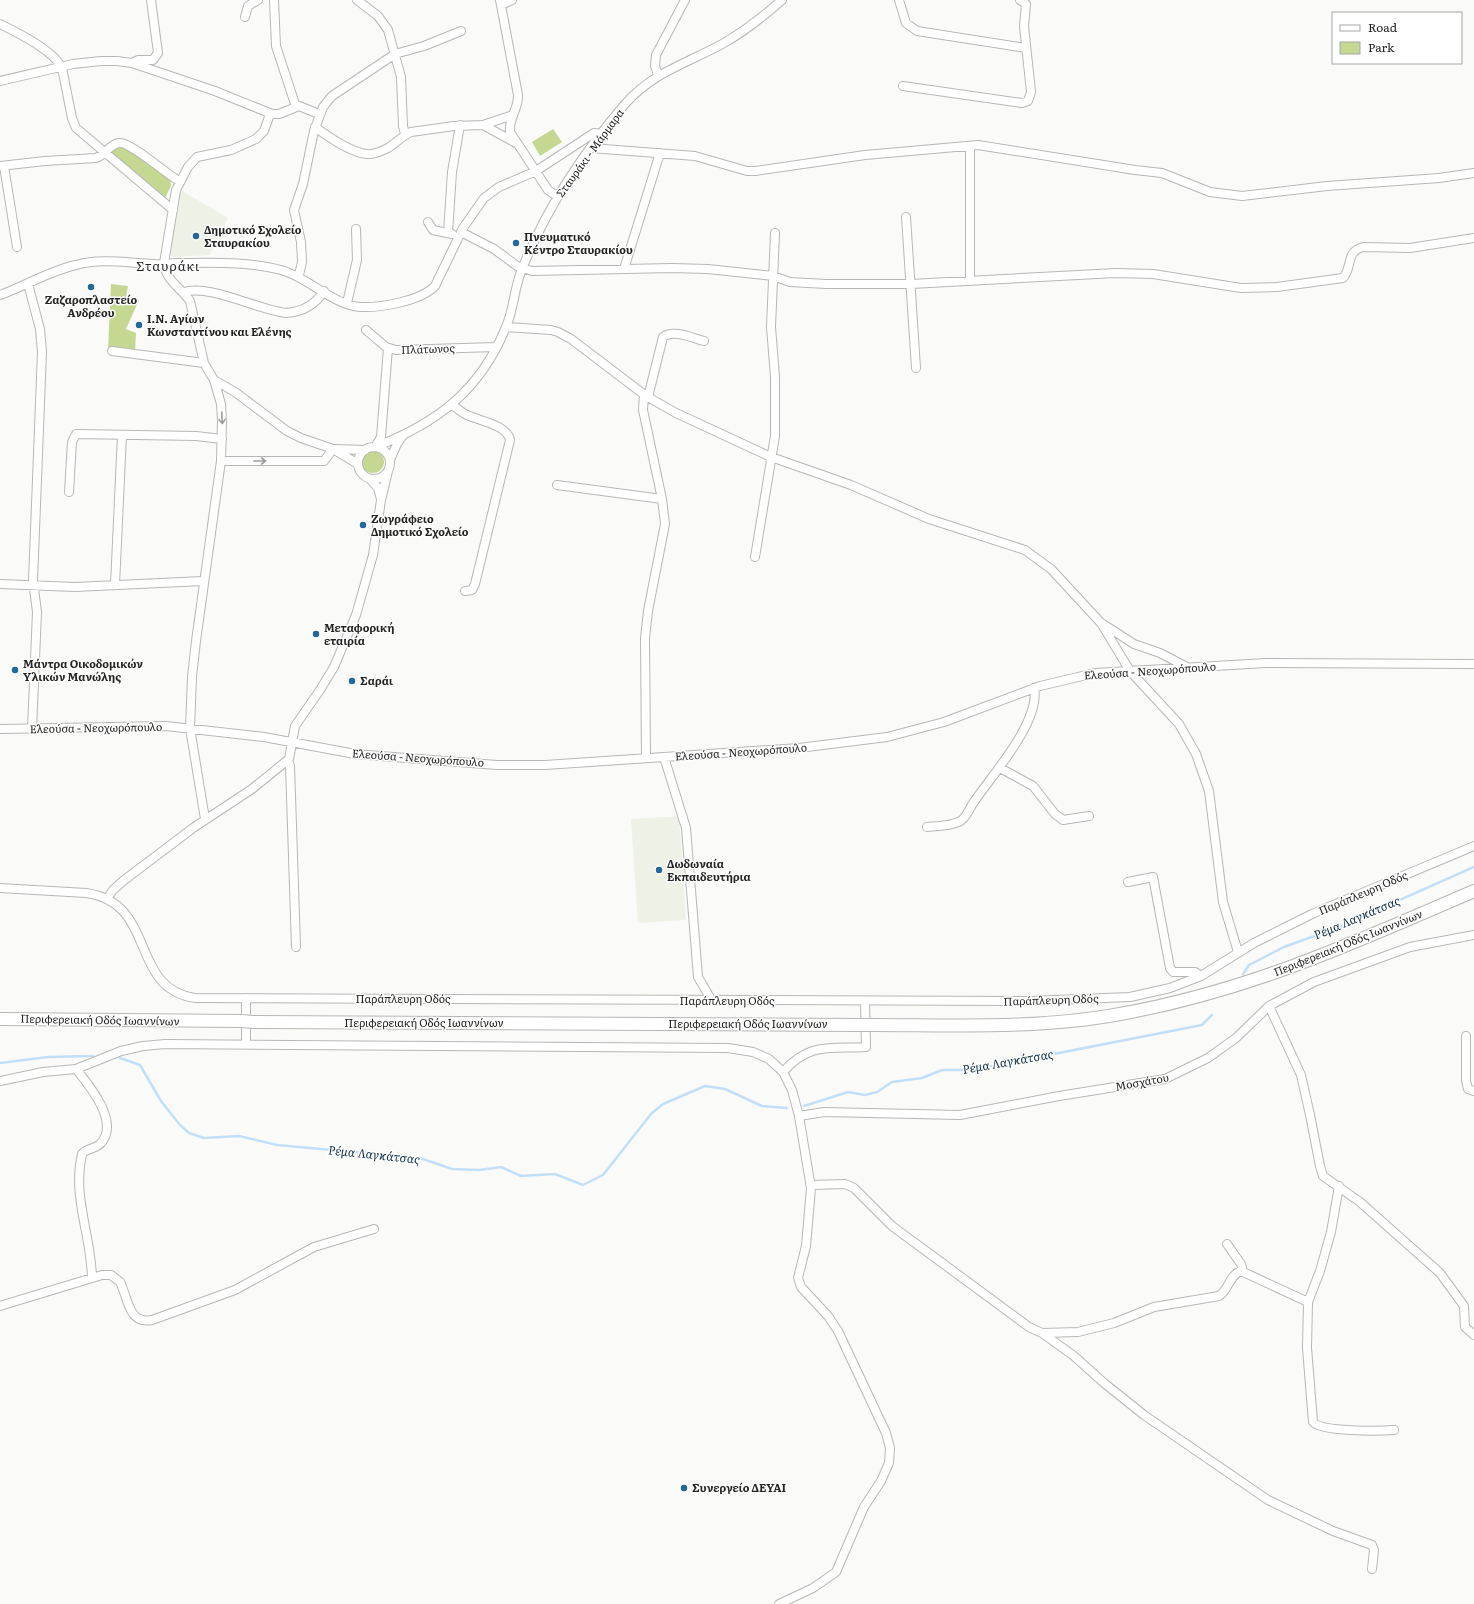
<svg xmlns="http://www.w3.org/2000/svg" width="1474" height="1604" font-family="Literata,serif">
<style>
.built{fill:#edf1e6}
.green{fill:#c4d891}
.lines{fill:none;stroke-linecap:round;stroke-linejoin:round}
.stream{stroke:#c2dffa;stroke-width:2.5}
.minor-casing{stroke:#b7b8b5;stroke-width:10}
.highway-casing{stroke:#b7b8b5;stroke-width:14}
.minor{stroke:#fff;stroke-width:8}
.highway{stroke:#fff;stroke-width:12}
.highway-bridge-casing{stroke:#b7b8b5;stroke-width:14;stroke-linecap:butt}
.highway-bridge{stroke:#fff;stroke-width:12}
.oneway{stroke:#9d9d9c}
.poi-dot{fill:#21699d;stroke:#fff;stroke-width:1.5}
.labels{text-anchor:middle;stroke-width:3;stroke-linejoin:round;paint-order:stroke}
.street-label{font-size:11px;fill:#252624;stroke:#fff}
.poi-label{font-size:11px;font-weight:bold;fill:#252624;stroke:#fff;text-anchor:start}
.water-label{font-size:12px;font-style:italic;fill:#0c2e47;stroke:#fff}
.quarter-label{font-size:13px;letter-spacing:1px;fill:#252624;stroke:#fff}
</style>
<rect width="100%" height="100%" fill="#fafbf8"/>
<path class="built" d="M179,189l49,29 -18,37 -37,2 -3,-3z
M679,816l7,104 -48,3 -7,-104z"/>
<path class="green" d="M553,129l9,13 -22,14 -8,-14z
M120,145l7,2 19,16 24,14 1,9 -7,14 -54,-46z
M111,284l17,2 -2,11 13,3 -13,29 10,4 -1,19 -27,-3z
M362 462a11 11 0 1 1 22 0a11 11 0 1 1-22 0Z"/>
<g class="lines">
<path class="stream" d="M1243,974l6,-9 35,-18 55,-20 135,-60
M120,1058l20,7 21,36 19,24 9,8 15,5 35,-2 38,9 143,13 32,11 27,1 22,-3 20,9 34,-2 28,11 20,-10 48,-61 12,-10 42,-18 20,3 37,17 25,2
M0,1063l48,-6 45,-1
M804,1106l44,-14 17,3 12,-3 15,-10 30,-4 20,-8h30l230,-45 10,-10"/>
<g class="minor-casing">
<path id="minor" d="M274,0l2,46 20,61
M357,0l21,16 10,14 13,47 2,49 2,8
M500,0l18,95c1,13 -10,24 -8,37l38,58 10,7
M899,0l7,23 11,8 109,17
M501,5l11,-5
M245,17l3,-11 10,-6
M0,24c18,9 53,26 62,44l10,50 4,10 97,82
M132,63l6,-3h15l5,-7 -7,-53
M658,75l-3,-9 1,-11 29,-55
M0,81l73,-17 28,-3h16l15,2 83,28 57,23h7l20,-8 20,8
M903,86l119,17 6,-2 3,-9 -7,-66 2,-22 -6,-4
M270,114l-6,17 -8,8 -25,11 -34,7 -9,10 -12,23 -12,73c1,17 17,25 26,38l14,62 10,17 21,12 52,39 14,7 32,11 25,15
M483,125l30,-10
M315,127c12,9 37,26 52,27 7,1 15,-3 21,-6 8,-5 14,-12 23,-16l43,-6 29,-1 33,18
M591,148l104,8 52,15h8l110,-16 113,-10 157,25 27,3 48,19 32,4 85,-10 112,-8 35,-5
M0,166l45,-5 51,-3c9,-3 14,-14 23,-15 11,-2 47,31 60,38
M4,166l13,81
M906,217l10,151
M428,222l5,8 19,4
M461,232l33,17 23,17 15,5 140,-3 36,1 65,7 17,6 36,2h85l205,-11 37,1 88,14 36,-1 66,-9c10,-11 2,-26 20,-31l47,1 64,-10
M448,233l4,-61 8,-47
M624,269l36,-116
M299,275l3,-13 -1,-20 -7,-32 9,-26 11,-53 9,-24 9,-11 63,-42 29,-8 37,-15
M970,281v-135
M28,284l12,45 2,23 -9,229 4,31 -5,117
M184,292c26,-8 74,18 102,21 16,-1 29,-8 38,-22
M0,295c25,-9 49,-24 76,-30 25,-7 52,-2 78,-1 7,1 15,-1 22,-1 34,0 72,-2 105,7 27,7 52,35 79,37 20,1 61,-6 75,-21l28,-58 21,-30 15,-11 37,-16 58,-38 7,1
M347,303l10,-43 -1,-31
M506,327l45,3 7,2 13,7 75,57 30,17 95,44 80,28 78,34 96,31 26,19 50,54 29,48 49,53 17,30 13,37 14,111 15,50
M366,330l20,17 10,3 100,-3
M112,351l92,12
M644,395l-1,15 19,89 3,25 -17,87 -3,27 1,120
M648,397l15,-60c11,-8 29,1 41,4
M452,405c5,3 9,7 13,9 13,7 42,10 45,26l-35,144 -3,6 -7,1
M358 463a16 16 0 1 1 32 0a16 16 0 1 1-32 0Z
M375,447c62,-24 105,-56 131,-120 8,-18 8,-39 16,-58 24,-60 61,-116 103,-165 28,-32 63,-41 99,-61 21,-12 40,-27 58,-43
M375,447l6,-10 7,-89
M335,449l30,1
M390,460l7,-16 6,-9
M221,461h103l9,-12
M370,479l8,9 3,11
M557,485l105,14
M69,492l3,-50 4,-8 120,2 26,3
M755,557l20,-121v-59l-4,-50 4,-94
M0,584l75,3 128,-6
M115,585l7,-150
M1103,624l31,20 26,9 27,14
M0,729l166,-3 98,11 91,17 142,11h48l254,-17 88,-11 57,-15 96,-36 55,-13 171,-10 208,1
M664,757l22,71 12,149 14,24
M288,760l2,6 6,181
M1000,768l33,18 22,28 8,6 26,-4
M205,819l-15,-91 2,-51 4,-36 25,-180 1,-40 -1,-17 -7,-24
M927,827c10,-1 29,-1 36,-8 5,-5 8,-14 13,-20 18,-26 65,-79 58,-111
M1128,882l25,-5 17,91 3,4h22l6,4
M0,888l86,5c72,10 42,95 109,105l834,3 101,-4 40,-9 31,-12 53,-33 58,-29 162,-68
M107,899l6,-9 10,-9 70,-53 59,-39 37,-30 6,-33 25,-36 14,-23 22,-52 17,-60 8,-55 7,-29
M246,998v46
M1269,1006l32,69 9,40 10,51 3,10 37,26 80,71 24,33 1,21 9,8
M1466,1036v45l2,8 6,2
M76,1069c13,16 44,53 25,74 -5,6 -14,5 -19,11 -10,42 9,81 10,123
M783,1072c26,-30 47,-23 83,-25l-1,-46
M0,1081l43,-9 33,-3 45,-18 22,-5 22,-2 563,4 25,4 16,7 14,13 9,18 7,26 12,72 -5,58 -8,32 3,9 27,29 10,15 48,102 4,15 -1,15 -8,18 -17,26 -28,65 -23,16 -34,16
M799,1116l25,-4 136,3 99,-19 106,-17 43,-21 28,-20 33,-32 45,-24 96,-35 64,-12
M811,1185l34,-1 9,4 38,38 137,101 13,6 36,-1 36,-9 40,-16 65,-11c10,-6 10,-21 22,-25l67,31
M1339,1186l-8,46 -11,39 -12,31 -1,46 6,74c8,10 67,9 81,8
M1227,1244l14,20 1,4 -1,3
M0,1306l102,-31h9l9,7c8,15 8,43 32,38l83,-30 79,-43 60,-18
M1042,1333l32,23 30,27 40,32 124,85 65,31 39,14 2,5 -2,19"/>
</g>
<g class="highway-casing">
<path id="highway" d="M0,1019l242,2
M253,1022l606,3
M874,1025c81,0 166,4 246,-11 129,-23 236,-72 354,-123"/>
</g>
<use href="#minor" class="minor"/>
<use href="#highway" class="highway"/>
<g class="highway-bridge-casing">
<path id="highway-bridge" d="M242,1021l11,1
M859,1025h15"/>
</g>
<use href="#highway-bridge" class="highway-bridge"/>
</g>
<defs><path id="oneway-shaft" d="M-6 0H5M1.5-3L5.5 0L1.5 3" fill="none" stroke-width="1.6" stroke-linecap="round" stroke-linejoin="round"/></defs>
<g class="oneway">
<use href="#oneway-shaft" transform="translate(222 418) rotate(87)"/>
<use href="#oneway-shaft" transform="translate(260 461)"/>
</g>
<g class="poi-dot">
<circle cx="196" cy="236" r="4"/>
<circle cx="516" cy="243" r="4"/>
<circle cx="91" cy="287" r="4"/>
<circle cx="139" cy="325" r="4"/>
<circle cx="363" cy="525" r="4"/>
<circle cx="316" cy="634" r="4"/>
<circle cx="15" cy="670" r="4"/>
<circle cx="352" cy="681" r="4"/>
<circle cx="659" cy="870" r="4"/>
<circle cx="684" cy="1488" r="4"/>
</g>
<g class="labels">
<g class="street-label">
<text transform="translate(590 153) rotate(-54)" y="4">Σταυράκι - Μάρμαρα</text>
<text transform="translate(428 349) rotate(-2)" y="4">Πλάτωνος</text>
<text transform="translate(1150 671) rotate(-4)" y="4">Ελεούσα - Νεοχωρόπουλο</text>
<text transform="translate(96 728) rotate(-1)" y="4">Ελεούσα - Νεοχωρόπουλο</text>
<text transform="translate(741 752) rotate(-4)" y="4">Ελεούσα - Νεοχωρόπουλο</text>
<text transform="translate(418 758) rotate(4)" y="4">Ελεούσα - Νεοχωρόπουλο</text>
<text transform="translate(1363 893) rotate(-23)" y="4">Παράπλευρη Οδός</text>
<text transform="translate(1348 943) rotate(-22)" y="4">Περιφερειακή Οδός Ιωαννίνων</text>
<text x="403" y="1003">Παράπλευρη Οδός</text>
<text transform="translate(1051 1000) rotate(-2)" y="4">Παράπλευρη Οδός</text>
<text x="727" y="1005">Παράπλευρη Οδός</text>
<text transform="translate(100 1020) rotate(1)" y="4">Περιφερειακή Οδός Ιωαννίνων</text>
<text x="424" y="1027">Περιφερειακή Οδός Ιωαννίνων</text>
<text x="748" y="1028">Περιφερειακή Οδός Ιωαννίνων</text>
<text transform="translate(1142 1082) rotate(-10)" y="4">Μοσχάτου</text>
</g>
<g class="poi-label">
<text x="204" y="234">Δημοτικό Σχολείο<tspan x="204" dy="13">Σταυρακίου</tspan></text>
<text x="524" y="241">Πνευματικό<tspan x="524" dy="13">Κέντρο Σταυρακίου</tspan></text>
<text x="91" y="304" text-anchor="middle">Ζαζαροπλαστείο<tspan x="91" dy="13">Ανδρέου</tspan></text>
<text x="147" y="323">Ι.Ν. Αγίων<tspan x="147" dy="13">Κωνσταντίνου και Ελένης</tspan></text>
<text x="371" y="523">Ζωγράφειο<tspan x="371" dy="13">Δημοτικό Σχολείο</tspan></text>
<text x="324" y="632">Μεταφορική<tspan x="324" dy="13">εταιρία</tspan></text>
<text x="23" y="668">Μάντρα Οικοδομικών<tspan x="23" dy="13">Υλικών Μανώλης</tspan></text>
<text x="360" y="685">Σαράι</text>
<text x="667" y="868">Δωδωναία<tspan x="667" dy="13">Εκπαιδευτήρια</tspan></text>
<text x="692" y="1492">Συνεργείο ΔΕΥΑΙ</text>
</g>
<g class="water-label">
<text transform="translate(1357 918) rotate(-23)" y="4">Ρέμα Λαγκάτσας</text>
<text transform="translate(1008 1062) rotate(-10)" y="4">Ρέμα Λαγκάτσας</text>
<text transform="translate(374 1155) rotate(6)" y="4">Ρέμα Λαγκάτσας</text>
</g>
<g class="quarter-label">
<text x="168" y="271">Σταυράκι</text>
</g>
</g>
<rect x="1332" y="12" width="130" height="52" fill="#ffffff" stroke="#a8a8a7"/>
<rect x="1340" y="25" width="20" height="6" fill="#ffffff" stroke="#a8a8a7"/>
<text x="1368" y="32" font-size="12" fill="#252624">Road</text>
<rect x="1340" y="42" width="20" height="12" fill="#c4d891" stroke="#a8a8a7"/>
<text x="1368" y="52" font-size="12" fill="#252624">Park</text>
</svg>
